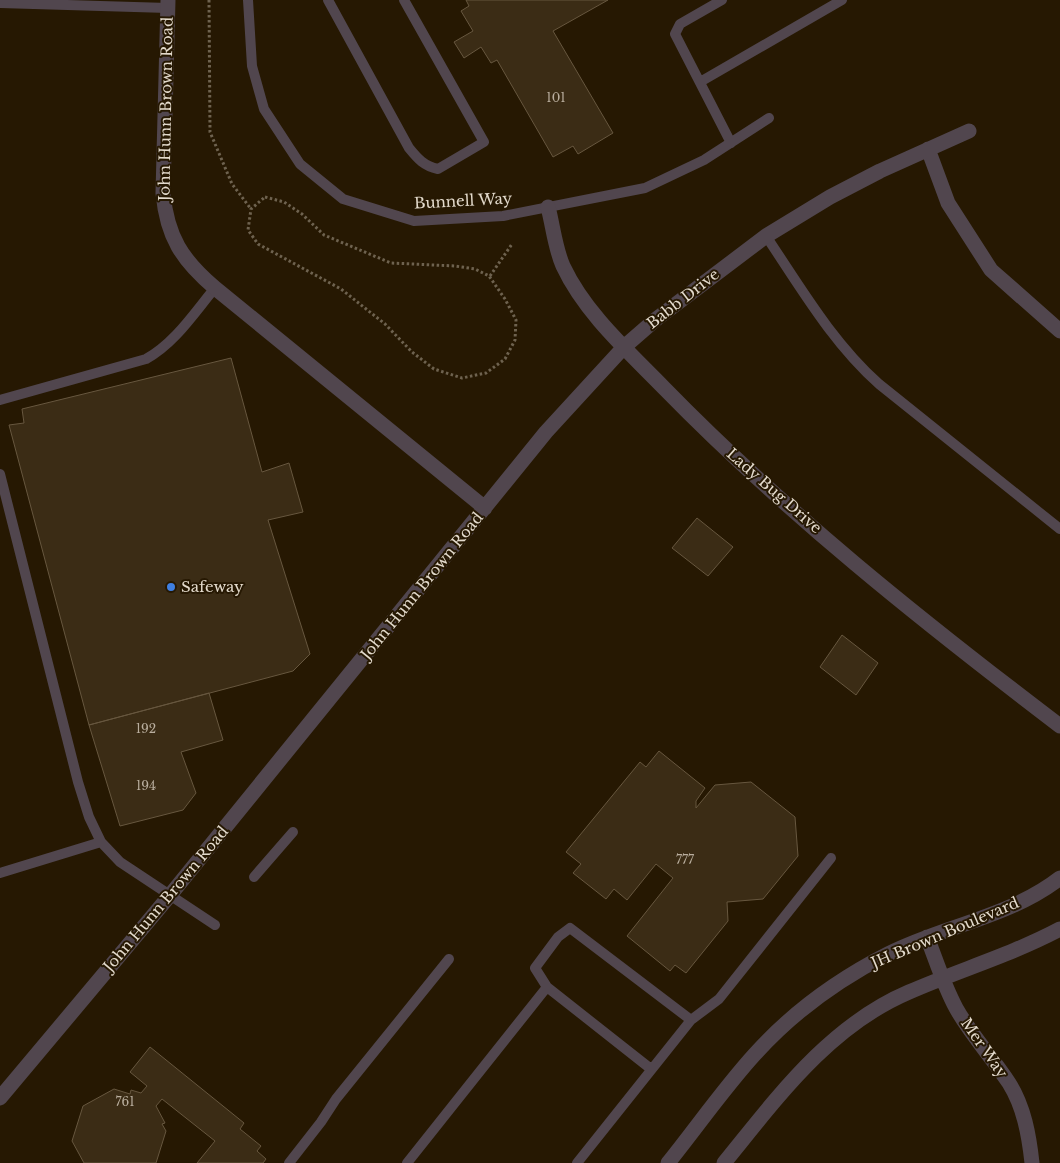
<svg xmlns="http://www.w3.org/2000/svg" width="1060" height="1163" font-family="'Libre Baskerville',serif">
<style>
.building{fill:#3b2c15;stroke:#67573f}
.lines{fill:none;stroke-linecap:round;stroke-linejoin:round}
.path{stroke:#6e624f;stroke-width:3;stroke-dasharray:2.5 2.5;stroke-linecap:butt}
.lane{stroke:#51464e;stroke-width:10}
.street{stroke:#51464e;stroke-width:15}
.shop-dot{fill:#3f7fe0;stroke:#261802;stroke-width:2}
.labels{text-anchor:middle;stroke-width:4;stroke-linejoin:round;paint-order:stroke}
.number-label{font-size:12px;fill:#b9ae9e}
.street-label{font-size:15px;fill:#e3dacc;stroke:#261802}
.poi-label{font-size:15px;fill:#e3dacc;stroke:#261802;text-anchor:start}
</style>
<rect width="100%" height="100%" fill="#261802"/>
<path class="building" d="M466,0h142l-55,31 60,102 -35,21 -5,-8 -20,11 -56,-97 -6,3 -10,-16 -17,11 -10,-16 19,-11 -12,-20 8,-5z
M231,358l31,114 27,-9 14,49 -35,8 42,134 -17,17 -204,54 -80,-300 15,-2 -2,-14z
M697,518l36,29 -25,29 -36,-28z
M842,635l36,28 -22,32 -36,-28z
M209,693l14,47 -42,12 15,41 -13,17 -63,16 -31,-101z
M659,751l46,37 -9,13v7l19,-23 36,-3 44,35 3,39 -35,43 -36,3 1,19 -42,52 -11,-8 -5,6 -43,-35 46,-58 -17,-14 -29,36 -13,-11 -8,10 -33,-26 8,-9 -15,-12 74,-90 6,5z
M150,1047l94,76 -4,6 21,17 -4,5 9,8 -3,4h-66l18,-22 -53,-42 -6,7 9,17 -3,1 4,7 -10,32h-72l-12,-22 11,-35 31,-17 16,5 1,-4 10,3 6,-7 -17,-14z"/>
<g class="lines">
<path class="path" d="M209,0l1,132 22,52 19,25
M265,197l19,5 18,12 22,21 67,28 64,3 20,3 14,7 16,23 11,21 -1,20 -10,19 -19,14 -24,5 -28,-9 -22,-17 -27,-28 -44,-35 -83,-45 -10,-14 3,-21z
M490,276l22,-32"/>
<path class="lane" d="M248,0l4,66 12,43 36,55 43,35 71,22 89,-5 142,-28 59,-28 65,-42
M328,0l81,148c9,11 15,18 29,21l46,-27 -80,-142
M722,0l-42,24 -5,10 56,109
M0,3l168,5
M700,82l142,-82
M766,236c35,52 66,106 113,148l181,145
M0,400l146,-41c29,-16 48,-46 69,-71
M0,474l78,308 11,35 12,25 19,20 95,63
M0,873l101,-31
M254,877l39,-45
M547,987l104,82
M691,1020l28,-21 112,-141
M289,1163l32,-41 15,-23 113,-140
M407,1163l140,-176 -12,-19 23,-31 12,-9 121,92 -114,143"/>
<path class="street" d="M168,0l-5,193c4,44 19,67 52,95l270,220
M928,149l20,54 43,67 69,61
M548,207c5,19 7,41 15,59 22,47 65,85 101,122 121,124 258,233 396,338
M927,937c9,23 17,49 29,71 15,27 36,49 53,75 15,24 20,52 23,80
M0,1098l171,-204 375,-462 78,-85 31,-27 111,-84 64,-39 50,-26 89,-40
M668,1163c29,-36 56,-75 87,-109 37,-41 84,-75 133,-100 55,-28 122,-37 172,-76
M724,1163c53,-65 105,-137 185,-171 50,-22 102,-37 151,-63"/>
</g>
<circle class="shop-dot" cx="171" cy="587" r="5"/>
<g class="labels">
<g class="number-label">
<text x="556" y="102">101</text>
<text x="146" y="733">192</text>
<text x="146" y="790">194</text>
<text x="685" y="864">777</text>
<text x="125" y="1106">761</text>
</g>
<g class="street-label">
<text transform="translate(166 109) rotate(-89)" y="5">John Hunn Brown Road</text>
<text transform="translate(463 201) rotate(-3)" y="5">Bunnell Way</text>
<text transform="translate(683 299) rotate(-38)" y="5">Babb Drive</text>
<text transform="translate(774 491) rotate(41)" y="5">Lady Bug Drive</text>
<text transform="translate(422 586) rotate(-51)" y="5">John Hunn Brown Road</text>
<text transform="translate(166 899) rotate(-50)" y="5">John Hunn Brown Road</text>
<text transform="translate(945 933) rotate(-23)" y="5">JH Brown Boulevard</text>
<text transform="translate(984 1048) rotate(55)" y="5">Mer Way</text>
</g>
<g class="poi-label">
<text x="181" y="592">Safeway</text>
</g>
</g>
</svg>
